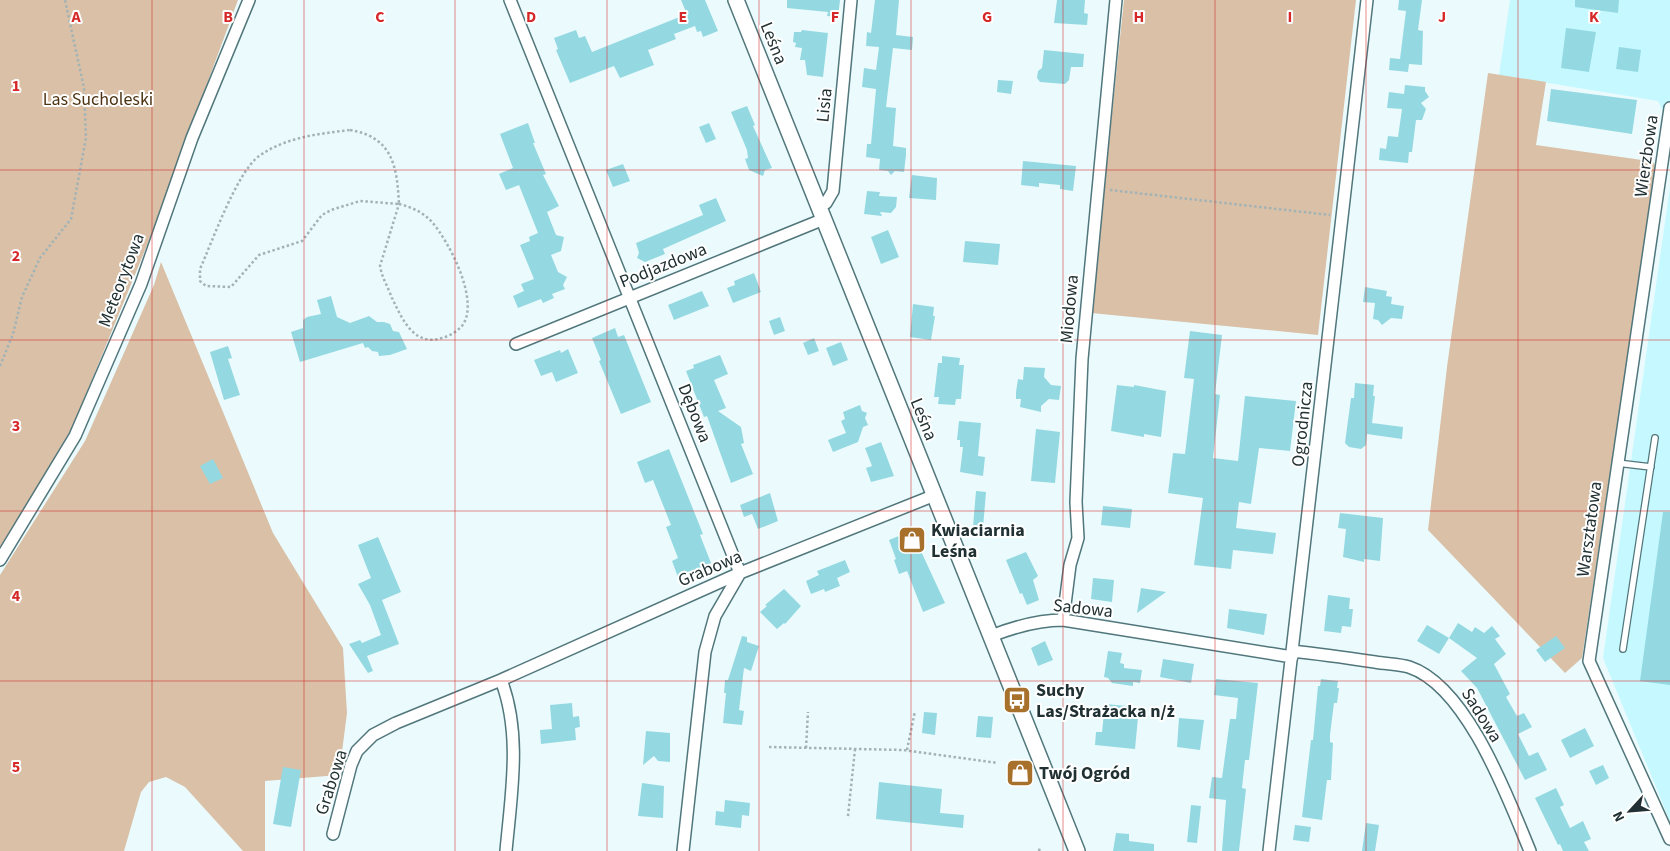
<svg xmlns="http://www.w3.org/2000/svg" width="1670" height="851" font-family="'Source Sans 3',sans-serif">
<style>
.built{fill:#c5f9ff}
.green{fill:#d9c0a7}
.building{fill:#94d9e1}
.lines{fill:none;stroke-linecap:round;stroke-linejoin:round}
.service-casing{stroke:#51767b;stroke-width:8}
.minor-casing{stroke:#51767b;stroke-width:14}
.tertiary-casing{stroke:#51767b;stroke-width:18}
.path{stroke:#a3b3b5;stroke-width:2.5;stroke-dasharray:2.5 2.5;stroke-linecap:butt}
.service{stroke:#fff;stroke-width:5.5}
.minor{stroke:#fff;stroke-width:11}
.tertiary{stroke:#fff;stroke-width:15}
.grid{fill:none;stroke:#d62828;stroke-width:1;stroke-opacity:0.55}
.labels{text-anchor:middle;stroke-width:4;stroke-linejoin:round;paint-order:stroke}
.street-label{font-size:18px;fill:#213133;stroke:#fff}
.park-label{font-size:18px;fill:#4d3312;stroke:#fff}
.poi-label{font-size:18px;font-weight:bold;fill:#213133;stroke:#fff;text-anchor:start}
.grid-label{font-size:16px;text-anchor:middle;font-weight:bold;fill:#d62828;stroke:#fff;stroke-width:4;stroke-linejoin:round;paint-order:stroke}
</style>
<rect width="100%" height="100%" fill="#ebfbfd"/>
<path class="built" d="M1510,0h160v126l-12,-25 -159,-26z
M1670,187v634l-67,-163z"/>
<path class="green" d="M0,0h238l-88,238 -77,188 -73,125z
M1124,0h232l-38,335 -227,-22z
M1488,73l58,9 -10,63 106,15 12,3 2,10 -74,485 -17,15 -137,-143 19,-163z
M161,262l112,271 70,115 4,65 -8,62 -74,6v70h-22l-58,-64 -19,-10 -17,5 -8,10 -17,59h-124v-276l85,-134 69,-156z"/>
<path class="building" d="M681,0h24l13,31 -15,6 -2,-6 -4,1 -2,-6 -21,8 2,5 -28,11 6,15 -34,13 -6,-12 -44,17 -14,-33 2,-1 -4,-11 22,-8 3,8 6,-2 7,16 95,-38z
M787,0h53l-2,17 -11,-1 1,-4 -41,-4z
M875,0h24l-3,35 17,2 -1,13 -19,-2 -7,59 10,1 -3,38 13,2v7l-2,17 -9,-1 -4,4 -3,-4 -9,-1 1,-11 -14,-2 1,-13h4l5,-55 -14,-2 2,-19 12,2 3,-23 -13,-1 1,-14 4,1z
M1057,0h28l-1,13 4,1 -1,11 -33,-2z
M1399,0h23l-4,30 5,1 -1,34 -13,-1 -1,8 -19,-2 1,-12 10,1 6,-48 -8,-1z
M1575,0h44l-1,13 -43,-6z
M1566,28l30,4 -7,40 -28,-4z
M802,30l26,3 -5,44 -16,-2 -2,-15h-5l2,-12 -7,-1 1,-4 -3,-1 1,-10h7z
M1619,47l22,3 -3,22 -22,-3z
M1044,50l40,4 -1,13h-12l-2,13 -4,4 -25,-2 -3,-4 1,-7 4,-3z
M998,80l15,1 -2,13 -14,-2z
M1405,85l20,2v4l4,6 -8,6 5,6 -4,11h-6l-4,32h-3l-1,11 -29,-3 1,-12 6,1 2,-13 10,1 4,-28 -15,-1 2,-16 15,2z
M1551,89l86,11 -5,34 -85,-13z
M747,106l8,19 -2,1 19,42 -7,2 -2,6 -14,-6 -4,-11 3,-1 -1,-8 -16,-38z
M528,123l7,20h-2l13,31 -3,1 16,31 -12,6 9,23 8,2 -3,14 -10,4 7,17 9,5 -4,8 2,4 -13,5 2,4 -11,5 -2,-4 -23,9 -5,-12 11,-5 -3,-7 13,-5 -14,-34 10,-4 -1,-4 9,-4 -19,-48 -13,5 -7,-16 14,-6 -13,-34z
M709,123l7,16 -10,4 -7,-16z
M1023,161l53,5 -3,25 -13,-2v-4l-21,-2v4l-18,-2z
M623,164l7,17 -17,6 -7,-17z
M912,175l25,3 -1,22 -27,-2z
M867,191l13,1 -1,4 18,1 -1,10 -5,6 -11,-1 2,4 -18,-2z
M716,198l10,23 -63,28 2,5 -20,8 -8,-4 2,-5 -3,-10 67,-28 -4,-10z
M888,230l11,27 -18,7 -10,-27z
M965,241l35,3 -2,21 -35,-3z
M754,273l7,19 -28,11 -6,-15 8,-3 -1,-4z
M1365,287l22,4 -1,5 6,1 -1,7 13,2 -2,13 -11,-1 -9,7 -4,-5 -5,-1 2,-16 -12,-1z
M702,291l7,15 -35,14 -6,-15z
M331,296l6,21 13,6 19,-7 8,6h7l6,2 3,7 6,1 8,17 -17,6 -11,1 -1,-4 -6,-1 -4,-4 -3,1 -2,-5 -63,19 -9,-30 12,-4v-8l4,-3 14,-3 -4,-14z
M913,304l21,3 -1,9h2l-4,24 -21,-3z
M780,317l5,14 -11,4 -5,-14z
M615,328l3,9 6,-2 27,67 -30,12 -22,-53 2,-1 -9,-22z
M1190,331l32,4 -7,59 5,1 -7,63 25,3 7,-65 51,5 -6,50 -31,-3 -8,56 -12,-2 -3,26 40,5 -3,21 -40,-4 -2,19 -37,-4 9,-67 -35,-5 5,-40 12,1 9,-75 -10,-1z
M814,338l5,13 -11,4 -5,-12z
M841,342l7,18 -15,6 -7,-18z
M228,346l4,12 -4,1 12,36 -16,5 -14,-48z
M568,349l10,24 -22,9 -4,-10 -11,4 -7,-16 26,-10 1,3z
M720,355l8,19 -14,6 12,28 -8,3 23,16 3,16 -3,1 12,30 -22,9 -24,-67 -3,1 -18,-46 8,-3 -1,-3z
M942,356l18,2 -1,7h5l-3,34h-5l-1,6 -17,-1 1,-7h-5l4,-34h4z
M1024,367l21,1 -1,9 7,8 10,1 -2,14 -10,-1 -8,7v6l-21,-5 1,-8h-5v-7l2,-13 5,1z
M1355,383l19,2 -1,11h2l-3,27 31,4 -1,12 -35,-5 -1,11 -5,4 -12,-2 -4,-4 6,-45h3z
M1117,385l17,2v-2l32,6 -5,46 -17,-3v3l-33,-6z
M860,405l2,6 5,2 -2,5 3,7 -5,2 -5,15 -25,10 -5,-12 18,-7 -5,-12 4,-2 -2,-7z
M959,421l22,2 -3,33 7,1 -2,19 -23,-4 3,-25h-3v-7h-3z
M1036,429l24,3 -5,51 -24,-2z
M881,442l13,34 -23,6 -5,-14 6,-2 -7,-18z
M669,449l34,85 -3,1 11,28 -33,14 -6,-16 6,-3 -12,-31 5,-2 -18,-45 -8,3 -8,-21z
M213,459l10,19 -13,6 -10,-18z
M976,491l10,1 -3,36 -10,-1z
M770,493l8,28 -20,8 -6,-15 -8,3 -4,-12z
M1103,506l29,3 -2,19 -29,-3z
M1663,512h7v173l-30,-4z
M1340,513l43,5 -3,43 -16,-2v3l-21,-5 3,-28 -8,-1z
M916,529l7,16 -4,2 26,56 -22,9 -16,-41 -8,3 -5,-14 2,-1 -7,-19z
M378,537l23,55 -19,8 17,44 -32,12 6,15 -5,2 -19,-29 11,-4 2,3 19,-8 -11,-30 -12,-21 13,-6 -13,-33z
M1026,552l12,24 -5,4 6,20 -12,5 -5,-12 -2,1 -14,-34z
M845,560l5,12 -13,6 3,8 -15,6 -1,-3 -13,5 -5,-13 13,-6 -2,-4z
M1093,578l21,2 -2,22 -21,-3z
M1141,588l25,4 -29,21z
M784,589l17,17 -16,18 -1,-1 -7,6 -17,-17 7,-6 -2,-1z
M1328,595l22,3 -1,11h4l-2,18 -9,-1 -1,7 -17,-2z
M1229,609l38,5 -3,21 -37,-7z
M1458,623l14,9 3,-5 9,6 8,-7 8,10 -5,3 11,15 -12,10 16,30 -4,3 11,19 7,-3 8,14 -14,7 11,22 9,-4 9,18 -22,10 -48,-92 -16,-17 16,-13 -28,-20z
M1427,625l22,13 -10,16 -22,-13z
M742,636l5,1v5l12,4 -8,25 -7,-3 -5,42 5,1 -2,14 -19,-2 3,-30h-2l1,-13h3z
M1556,636l9,12 -20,14 -9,-12z
M1045,641l8,19 -15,6 -7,-18z
M1108,651l14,2 -2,10 4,1v4l18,2 -2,13 -7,-1v4l-21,-3 -4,-5 -4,-1z
M1163,659l31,5 -3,19 -31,-6z
M1216,679l42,4 -9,77h-4l-3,28 4,1 -7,62h-17l4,-51 -17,-2 3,-21 10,1 8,-59h6l2,-21 -24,-3z
M1321,679l17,2 -1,7h2l-2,15h-3l-4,32v7l3,1 -2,37h-4l-5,40 -20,-3 9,-77h2l5,-54h2z
M572,703l1,14 6,-1 1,11 -5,1 1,12 -35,4 -1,-14 12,-1 -2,-24z
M1105,704l34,3 -4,42 -40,-4 1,-13h6z
M924,712l13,1 -2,22 -13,-2z
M978,716l15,1 -2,21 -15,-1z
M1179,718l25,2 -4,30 -23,-3z
M1585,728l9,18 -24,12 -9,-18z
M646,731l24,2v29l-12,-1 -4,-5 -11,9z
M1603,765l6,13 -13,7 -7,-14z
M283,767l18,3 -10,57 -18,-3z
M879,782l63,7 -2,24 24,2 -1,13 -87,-9z
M642,783l22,3 -1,32 -25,-2z
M1556,788l8,17 -4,2 10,21 13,-7 8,18 -7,3 5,9h-26l-3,-7 -2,1 -23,-47z
M725,800l25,3 -1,13 -7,-1 -1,13 -26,-3 1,-14 8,1z
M1191,805l10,1 -4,37 -10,-1z
M1366,823l13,2 -4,26h-13z
M1295,825l16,2 -2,15 -16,-2z
M1116,833l13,1v7l25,3v7h-41z"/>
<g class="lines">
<g class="service-casing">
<path id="service" d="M1617,463l34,4
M1623,649l32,-211"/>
</g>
<g class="minor-casing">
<path id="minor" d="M510,0l230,573 -25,43 -10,36 -22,199
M1670,108l-81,553 81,178
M819,206l7,-3 7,-12 18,-191
M516,344l308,-125
M0,560l75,-124 66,-152 51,-146 57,-138
M1063,620l7,-55 8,-27 -2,-36 6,-143 34,-359
M991,636c23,-9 48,-16 72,-16l229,37
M1292,651c28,3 56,7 83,11 11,2 24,2 34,5 58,19 99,131 121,184
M501,680c21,54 10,115 5,171
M333,834l18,-69 6,-14 16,-16 23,-12 105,-43 239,-107 195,-78
M1269,851l98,-851"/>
</g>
<g class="tertiary-casing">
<path id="tertiary" d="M736,0l341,851"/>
</g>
<path class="path" d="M350,130c43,7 47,37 49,74l-39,-3 -29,9 -9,5 -20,26 -43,14 -28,32 -25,-1 -6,-5v-12c12,-27 37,-97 59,-113 27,-19 59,-22 91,-26z
M1110,190l220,25
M399,204c12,3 24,8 33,18 17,20 46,75 32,101 -4,7 -14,13 -22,15 -29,9 -40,-20 -50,-40 -4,-11 -10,-20 -12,-32z
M0,366l13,-32 9,-37 18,-39 31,-39 15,-81 -2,-50 -19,-88
M769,747l134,3 95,13
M806,748l2,-36
M907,750l8,-39
M848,816l7,-67
M1039,851l1,-4"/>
<use href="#service" class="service"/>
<use href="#minor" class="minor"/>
<use href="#tertiary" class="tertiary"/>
</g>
<path class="grid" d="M152,0v851M304,0v851M455,0v851M607,0v851M759,0v851M911,0v851M1063,0v851M1215,0v851M1366,0v851M1518,0v851M0,170h1670M0,340h1670M0,511h1670M0,681h1670"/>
<defs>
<g id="shop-square" transform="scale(1.4375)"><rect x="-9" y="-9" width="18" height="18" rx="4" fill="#a7712c" stroke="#fff"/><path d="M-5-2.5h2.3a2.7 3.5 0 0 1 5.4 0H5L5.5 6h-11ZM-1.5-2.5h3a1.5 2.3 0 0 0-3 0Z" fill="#fff"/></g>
<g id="bus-square" transform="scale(1.4375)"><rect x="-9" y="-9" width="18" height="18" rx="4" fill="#a7712c" stroke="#fff"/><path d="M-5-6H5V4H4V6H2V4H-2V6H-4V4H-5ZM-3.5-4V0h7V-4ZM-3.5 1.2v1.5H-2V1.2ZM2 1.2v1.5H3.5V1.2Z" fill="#fff"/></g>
</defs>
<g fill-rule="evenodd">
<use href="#shop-square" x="912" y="540"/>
<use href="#bus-square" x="1017" y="700"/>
<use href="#shop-square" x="1020" y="773"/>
</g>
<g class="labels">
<g class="street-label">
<text transform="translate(774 43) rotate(68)" y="6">Leśna</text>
<text transform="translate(824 105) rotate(-84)" y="6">Lisia</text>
<text transform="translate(1646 156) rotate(-82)" y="6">Wierzbowa</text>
<text transform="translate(663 265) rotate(-22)" y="6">Podjazdowa</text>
<text transform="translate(121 280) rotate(-69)" y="6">Meteorytowa</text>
<text transform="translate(1069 309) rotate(-85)" y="6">Miodowa</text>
<text transform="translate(695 413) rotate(68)" y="6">Dębowa</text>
<text transform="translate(924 419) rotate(68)" y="6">Leśna</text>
<text transform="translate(1302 424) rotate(-84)" y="6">Ogrodnicza</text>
<text transform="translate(1589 529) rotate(-82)" y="6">Warsztatowa</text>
<text transform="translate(710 568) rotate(-23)" y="6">Grabowa</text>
<text transform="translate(1083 608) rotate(6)" y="6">Sadowa</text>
<text transform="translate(1482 715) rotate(58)" y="6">Sadowa</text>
<text transform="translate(331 782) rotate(-72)" y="6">Grabowa</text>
</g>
<g class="park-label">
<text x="98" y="105">Las Sucholeski</text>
</g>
<g class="poi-label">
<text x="931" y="536">Kwiaciarnia<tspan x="931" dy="21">Leśna</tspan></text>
<text x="1036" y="696">Suchy<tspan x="1036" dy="21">Las/Strażacka n/ż</tspan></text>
<text x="1039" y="779">Twój Ogród</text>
</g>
</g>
<g class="grid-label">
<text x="76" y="22">A</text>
<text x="228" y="22">B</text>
<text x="380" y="22">C</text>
<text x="531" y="22">D</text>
<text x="683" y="22">E</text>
<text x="835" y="22">F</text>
<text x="987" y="22">G</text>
<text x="1139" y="22">H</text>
<text x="1290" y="22">I</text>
<text x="1442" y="22">J</text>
<text x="1594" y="22">K</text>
<text x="16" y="91">1</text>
<text x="16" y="261">2</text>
<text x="16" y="431">3</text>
<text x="16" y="601">4</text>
<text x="16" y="772">5</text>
</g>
<g transform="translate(1630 811) rotate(244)" stroke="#ffffff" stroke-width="4" paint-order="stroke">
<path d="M0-4L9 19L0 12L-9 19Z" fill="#213133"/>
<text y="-8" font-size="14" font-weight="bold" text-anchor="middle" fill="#213133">N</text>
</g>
</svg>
